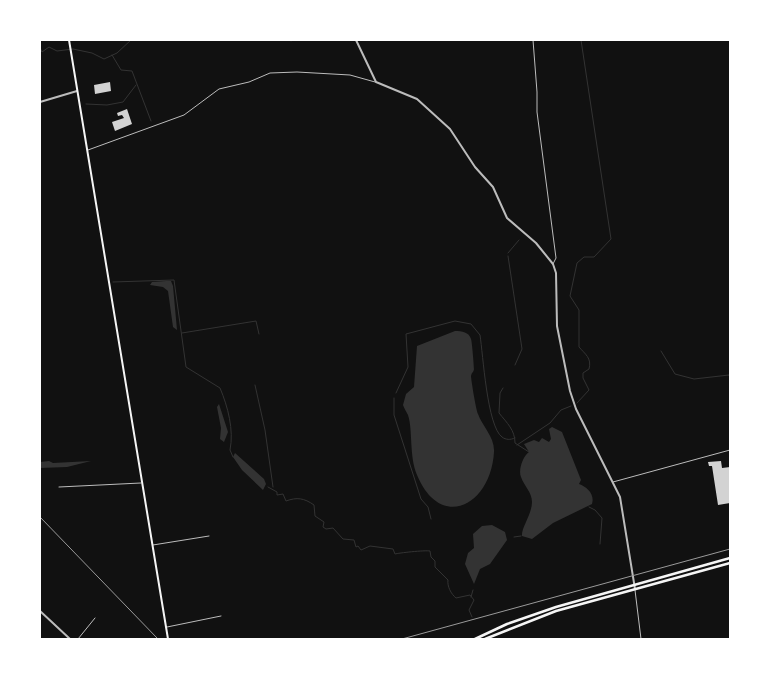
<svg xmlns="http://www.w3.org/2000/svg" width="770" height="679" font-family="'Exo 2',sans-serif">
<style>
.water{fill:#333}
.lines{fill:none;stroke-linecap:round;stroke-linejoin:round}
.stream{stroke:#333;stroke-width:1}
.building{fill:#d3d3d3}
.minor{stroke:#bcbcbc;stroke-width:1}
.tertiary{stroke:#bcbcbc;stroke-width:2}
.secondary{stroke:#f5f5f5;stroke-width:2}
.trunk{stroke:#f5f5f5;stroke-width:2.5}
.rail{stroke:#9a9a9a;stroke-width:1}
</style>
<rect width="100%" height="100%" fill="#111"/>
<path class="water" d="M166,281h5l2,5 4,44 -4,-3 -5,-36 -5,-4 -13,-2 2,-3z
M455,331c7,0 14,1 16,8 1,2 3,27 3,30 -1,5 -2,2 -3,7 0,3 5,34 7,38 4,12 17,23 16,38 -3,53 -53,80 -77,23 -8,-19 -4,-45 -9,-60 -2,-4 -4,-7 -5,-10l3,-11 8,-7 3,-41z
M219,404l9,28 -4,10 -4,-3 1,-11 -4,-21z
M552,427l10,5 19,48 -2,4c8,3 16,10 13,20l-39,19 -21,16 -10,-3c-1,-8 10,-22 10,-34 0,-10 -8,-16 -11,-25 -3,-7 2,-21 8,-25l-5,-8 10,-4 5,2 3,-4 7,4 2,-3 -2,-10z
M235,453l29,26 2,5 -3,6 -21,-20 -9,-13z
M49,461l4,2 38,-2 -24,6 -27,1v-6z
M492,525l13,7 2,8 -17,24 -10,5 -6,15 -9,-20 3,-11 6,-5 -1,-14 9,-8z"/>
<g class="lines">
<path class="stream" d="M291,41v-1
M40,44v2
M40,48l2,4 7,-5 8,4 16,-2 19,4 12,6 13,-6 14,-13
M112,55l9,15 11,1 19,50
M86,104l21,1 16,-3 13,-17
M508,253l11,-13
M508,256l14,93 -7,16
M113,282l61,-2 12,87 34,21c8,19 14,42 10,62l3,7
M182,333l74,-12 3,13
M661,351l14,23 19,5 35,-4 1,3
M255,385l10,45 8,57
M503,388l-3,5 -1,20c8,10 16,17 16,30l14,9
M396,393l12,-26 -2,-33 49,-13 16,3 9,11c3,19 7,91 22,102 4,3 8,3 13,1
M394,398v17l27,84 7,8 3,12
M577,403l12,-13 -6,-12v-5l6,-4c3,-11 -4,-15 -10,-22v-37l-9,-14 7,-33 7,-6h10l17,-18 -30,-199
M517,445l33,-22 11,-13 10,-4
M268,487l9,5v3l6,-1 3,7c11,-4 18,-3 28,4l1,11 9,6 -1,5 3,2 7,-1 10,11 11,1 2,7 2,-1 3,4 9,-4 23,3 2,5c3,-1 30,-4 35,-3l1,6 4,4v6l13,13c-1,6 3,14 8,18l14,-3 4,5 -5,10 3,7
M589,507l6,3 7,8 -2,26
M514,537l7,-1
M471,597l2,-7"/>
</g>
<path class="building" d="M110,82l1,9 -16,3 -1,-9z
M127,109l5,15 -17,7 -3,-9 12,-4 -2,-3 -4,1 -1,-3z
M721,461l1,7 8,-1v36l-12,2 -6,-39h-3l-1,-4z"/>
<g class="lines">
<path class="minor" d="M533,40l4,52v20l19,146 -3,6
M88,150l96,-35 35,-26 30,-7 21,-9 27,-1 53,3 25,7
M613,482l117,-32
M59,487l82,-4
M153,545l56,-9
M635,590l6,49
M167,627l54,-11
M78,639l17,-21"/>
<path class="tertiary" d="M356,40l20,42 41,17 33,30 25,38 18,20 14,31 29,25 17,21 3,9 1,53 13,65 6,18 44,88 15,92
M40,102l37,-11
M40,611l30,28"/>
<path class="secondary" d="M69,40l99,599"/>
<path class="trunk" d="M475,639l32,-15 49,-17 174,-49
M485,639l71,-28 174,-48"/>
<path class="rail" d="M40,517l118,122
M402,639l328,-90"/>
</g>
<rect width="770" height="679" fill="none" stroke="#ffffff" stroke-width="82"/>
</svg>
